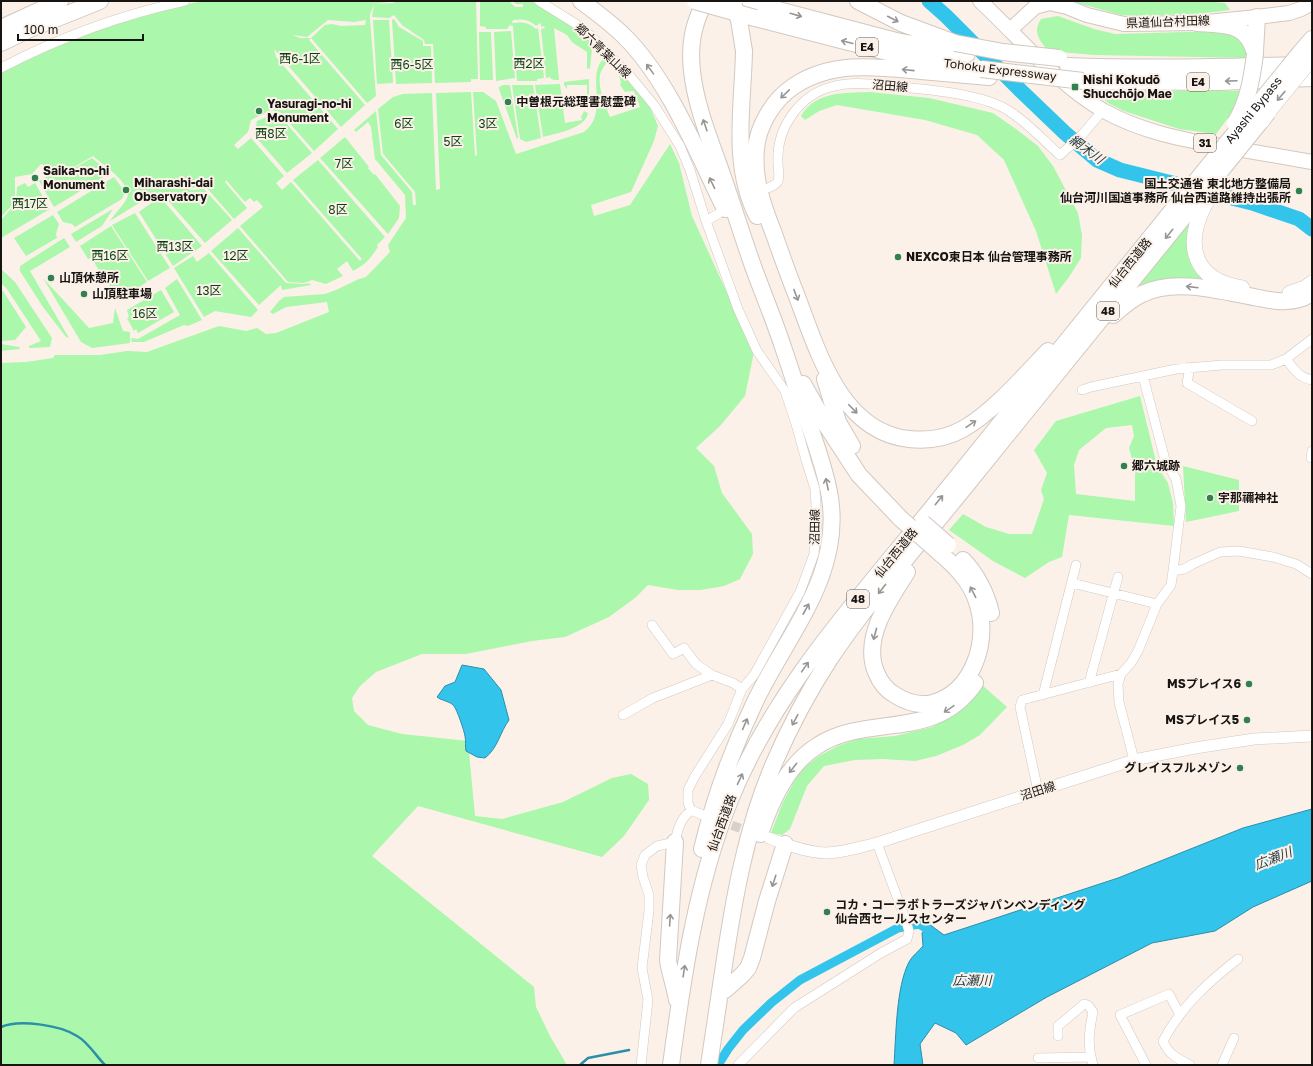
<svg xmlns="http://www.w3.org/2000/svg" width="1313" height="1066" font-family="'Golos Text','Noto Sans JP',sans-serif">
<style>
.green{fill:#abf7ab;fill-rule:evenodd}
.water{fill:#33c4eb;stroke:#2b8faa}
.lines{fill:none;stroke-linecap:round;stroke-linejoin:round}
.stream{stroke:#2b8faa;stroke-width:2.5}
.canal{stroke:#33c4eb;stroke-width:9}
.river{stroke:#33c4eb;stroke-width:15}
.minor-tunnel{stroke:#d9d0c9;stroke-width:9;stroke-dasharray:9 4.5;stroke-linecap:butt}
.minor-casing{stroke:#d1c8c0;stroke-width:10}
.tertiary-casing{stroke:#d1c8c0;stroke-width:12}
.primary-casing{stroke:#d1c8c0;stroke-width:16}
.trunk-casing{stroke:#d1c8c0;stroke-width:16}
.motorway-casing{stroke:#d1c8c0;stroke-width:18}
.minor{stroke:#fff;stroke-width:9}
.tertiary{stroke:#fff;stroke-width:11}
.primary{stroke:#fff;stroke-width:14}
.trunk{stroke:#fff;stroke-width:15}
.motorway{stroke:#fff;stroke-width:16}
.trunk-bridge-casing{stroke:#d1c8c0;stroke-width:16;stroke-linecap:butt}
.motorway-bridge-casing{stroke:#d1c8c0;stroke-width:18;stroke-linecap:butt}
.trunk-bridge{stroke:#fff;stroke-width:15}
.motorway-bridge{stroke:#fff;stroke-width:16}
.oneway{stroke:#979594}
.poi-dot{fill:#328050;stroke:#fbf1e9;stroke-width:1.5}
.labels{text-anchor:middle;stroke-width:4;stroke-linejoin:round;paint-order:stroke}
.shield{fill:#fbf1e9;stroke:#5b5652;stroke-width:1}
.shield-label{font-size:11px;font-weight:bold;fill:#171411}
.street-label{font-size:12px;fill:#171411;stroke:#fbf1e9}
.park-label{font-size:12px;fill:#083f0e;stroke:#fbf1e9}
.poi-label{font-size:12px;font-weight:bold;fill:#171411;stroke:#fbf1e9;text-anchor:start}
.water-label{font-size:13px;font-style:italic;fill:#1d343c;stroke:#fbf1e9}
</style>
<rect width="100%" height="100%" fill="#fbf1e9"/>
<path class="green" d="M203,1h192l-21,3 19,-1 5,-2h78l2,78h-7v3l-36,1 -2,-39h-8l-1,-4 -22,-15 -8,-10 -5,3 -17,-1 2,-12 -4,9v5l6,77 -9,7 -56,-65 -2,2 56,65 -24,22 -67,-78 2,8 62,72 -24,22 -34,-39 -9,-2 -20,10 -3,12 -14,13 4,4 13,-11 33,38 -8,7 6,7 9,-8 69,79 2,-2 -69,-79 25,-20 67,77 -8,8 1,2c-8,12 -12,17 -25,24l-6,-10 -10,8 6,7 -17,8 -14,-4 -8,3 -16,-1 -48,-56 23,-19 -6,-7 -3,2 -4,-4 -5,4 -19,-22 -1,2 22,26 -13,11 -28,-32 -18,1 2,2 14,-1 28,31 -27,23 -41,-47 -3,2 41,48 -29,20 -34,-54 15,-11 -5,-4 -39,24c5,-8 13,-15 17,-23 6,-14 -25,-34 -34,-42l-24,14 -15,1 -13,-7 -9,10 -17,3v25l-14,15v-144c44,-22 89,-42 136,-57 22,-6 44,-10 66,-15zM328,20l26,2 12,-2 -1,5 -24,1 -9,-2 -7,1 -14,13h-11l-8,-3 15,2z
M480,1h29l6,6h8v-3h-7l-3,-3h17l7,3 25,14 28,22 2,9 -2,19 -3,1v-17l-15,-10 -5,-7 -13,-7 5,52h-6v-1h-2l-1,-2 -4,1 -5,-49 4,-1 -1,-2 -3,1v-4l-5,3c-8,-7 -14,-7 -23,-6l-1,3c10,-1 16,-1 24,6l2,-1 6,50 -7,1v2h-20l-4,-55h-2v-2l-4,5h-21v-2l-6,-1z
M1071,1h132l22,2 5,7 -34,4 -60,2 -15,-1z
M1058,16l36,13 21,5 108,-3 15,5 10,10v12l-153,-3 -47,-4c-8,-11 -16,-18 -7,-32z
M394,19l5,8 24,14v5h8l1,37 -36,1 -4,-64z
M373,20h16l4,63 -16,1z
M511,31l4,47 -19,3 -2,-49z
M479,32h12l2,48h-13z
M604,58l5,3c-2,2 -5,4 -6,7 -9,12 2,37 7,49l30,-10 -6,-16 -9,1 -5,-7 1,-3 -3,-9 1,-3 30,35 9,21 -4,15 -23,51 -40,13 3,11 36,-11 40,-61 9,19 13,53 62,136 -9,44 -25,30 -24,22 18,18 8,27 30,41 1,20 -13,25 -16,7 -23,4h-23l-30,-5 -13,13 -26,19 -44,20 -33,4 -66,13h-44l-46,18 -16,14 -8,12 2,13 14,14 34,9 66,7 7,75 27,3 61,-17 49,-24 19,-4 17,10 1,16 -25,36 -22,21 -184,-51 -46,50 162,131 2,20 14,29 17,29h-566v-702l25,-1 27,-4 2,-3h45l27,-4 20,1 72,-26 27,5 11,-3 9,6 10,-1 53,-21 -2,-10 -41,5 -13,7 -3,-2 9,-11 5,-4 41,-3 11,-4 23,-11 7,-2 24,-25 -2,-7 18,-27 -1,-23 -30,-36 -4,-32 -3,-5 -12,10 -2,-2 22,-19 5,44 31,37 1,13h3l-1,-13 -32,-38 -5,-45 15,-12 10,-3 29,-1 4,97 4,-1 -4,-96 35,-1 4,64 2,-1 -4,-63h10l13,9 20,53 68,-22c26,-20 1,-56 20,-74z
M589,79v20l-2,1v-15h-20v4l-3,-4v-3z
M560,84l5,39 17,-3 -1,-3 3,-6 4,2c-3,16 -31,20 -45,24l-8,-52z
M503,85h7l8,52 -1,2 -18,-50v-2z
M512,85h21l8,53 -15,4 -6,-3z
M1092,91h148l-9,23 -15,20 -37,-5 -55,-18 -14,-7z
M870,92l59,6 64,15 23,16 22,17 15,20 25,47 4,22 -1,23 -12,19 -13,17 -20,-63 -32,-71 -27,-25 -52,-15 -88,-15 -18,6 -14,9 -4,-4c15,-25 43,-23 69,-24z
M273,114l6,1 33,38 -25,20 -33,-38 3,-14z
M345,137l24,30 -1,1 6,7 1,-1 25,32 -1,12 -11,16 -68,-76z
M92,158l18,15 -56,34 -15,-26 7,-4 -1,-3 6,-3 1,1 17,-1z
M114,177l11,15 -3,7 -47,28 -3,-3 -9,-2 -6,-10z
M25,183l3,4 7,-4 15,26 -49,29v-18l15,-17 1,-16z
M113,209l-11,17 -26,16 -5,-8z
M135,213l35,55 -22,13 -36,-56z
M53,215l6,9 -3,10 1,4 -31,18 -12,-18z
M1192,218l22,68 -86,11z
M111,226l36,56 -20,13 1,2 -8,4 -29,-43 -3,1 -8,-13z
M238,228l48,55 18,1 5,-1 2,2 -29,5 -1,-5 -22,20 -48,-54z
M64,238l6,9 -40,24 39,67 -3,-1 -23,-30 -23,-36v-5z
M209,253l49,57 -7,7 -36,-6 -11,6 -30,-49 19,-12 4,6z
M1,269l14,13 37,56 -2,9 -21,1v-2l12,-5 -34,-52 -6,-6z
M43,278l46,50 24,-5 2,-15 8,23 7,1v11l-38,5 -11,-6z
M177,279l25,41 -14,6 -4,-1 -40,17h-12l-1,-4 7,1 42,-24 -15,-27z
M1,290l2,1 23,36 -11,13 -14,1z
M161,290l13,22 -36,21 -2,-4 -2,2 -7,-13 2,-1 -2,-7z
M1,344l18,3 1,2 -19,2z
M1140,396l17,70 11,17 5,20 1,23 -105,-11 -7,42 -13,5 -24,16 -32,-17 -44,-31 14,-16 23,13 23,7h23l12,-35 -3,-9 6,-17 -13,-23 22,-29zM1132,425l2,11 -5,12 6,22v31l-59,-7 -2,-29 5,-15 27,-22z
M1183,466l56,14v31l-53,11z
M982,685l25,22 -27,28 -17,10 -27,11 -21,5 -32,-2 -28,1 -31,6 -17,20 -17,43 -8,6 -11,-2 12,-31 17,-31 19,-15 21,-11 18,-6 37,-3 37,-9 22,-13 22,-20z"/>
<path class="water" d="M462,665l22,4 17,21 8,30c-9,12 -11,28 -24,38l-8,-1 -11,-6c-1,-5 0,-10 -1,-15 -1,-6 -8,-26 -11,-30 -4,-5 -12,-5 -17,-9l8,-11 10,-4z
M1312,809v72l-59,26 -38,24 -63,12 -105,54 -81,48 -10,-12 -21,-10 -15,21 3,21h-29c2,-29 2,-78 15,-103 3,-6 10,-11 14,-16l-1,-13 7,-9 15,11 174,-57 125,-50z"/>
<g class="lines">
<path class="stream" d="M1,1027c18,-8 59,-2 76,9 11,6 19,20 28,29
M580,1065l8,-7 41,-8"/>
<path class="canal" d="M718,1065l10,-16 15,-19 28,-27 29,-23 98,-52 21,-4 7,4"/>
<path class="river" d="M929,1l17,15 73,73 46,44 32,27 23,10 132,33 47,16 13,10"/>
<path class="minor-tunnel" d="M719,821l35,12"/>
<g class="minor-casing">
<path id="minor" d="M539,1l37,23 15,12 21,22 18,18 24,29 26,41 10,24 16,51 32,88 19,42 28,40 11,33 10,36 9,29 2,33 -3,32 -14,38 -46,83 -12,14 -14,35 -33,52 -7,14v13l3,7 12,5
M1,68c59,-31 119,-53 184,-67
M768,188c4,-2 8,-3 10,-7 2,-6 0,-12 0,-18 -1,-17 4,-34 14,-48 10,-14 23,-24 39,-28 20,-6 40,-3 60,-1 33,3 85,7 113,22 19,10 40,33 56,47l22,-20 21,-25
M706,221l12,-7
M1286,359c8,10 13,19 26,21
M1190,367l-3,16 65,38
M1143,376l22,84 11,19 5,27 -8,65
M1082,390l9,-3 85,-18 46,-4h49l15,-6 26,-20
M1311,458l1,-7
M1072,583l85,21
M652,625l21,29 11,-6 12,16 16,11
M1089,683l29,-106
M1043,695l33,-130
M623,715l30,-17 59,-23 21,8 9,6
M1134,760l-15,-58 -1,-18 3,-10 10,-11 7,-12 19,-47 14,-19 2,-14 11,-2 9,-5 27,-12 19,-1 34,6 23,7 16,10
M1038,791l-18,-84 2,-7 99,-26
M1058,1036v-10l26,-22 4,1 5,7c-4,19 -6,34 0,53
M1038,1058l52,-1
M641,1065l7,-65 -6,-32 7,-57v-16l-6,-18 -2,-12 4,-10 12,-9 18,-4c3,-14 5,-22 16,-32
M738,1065l56,-57 87,-55 26,-14 2,-8 -3,-10 -29,-78
M1146,1065l-26,-50 49,-21 11,21
M1190,1065c-12,-6 -22,-11 -27,-24 18,-34 45,-59 75,-82
M1222,1065l12,-27"/>
</g>
<g class="tertiary-casing">
<path id="tertiary" d="M769,838c18,7 37,14 56,15 18,0 35,-6 52,-10l257,-83 61,-12 59,-9 58,-3"/>
</g>
<g class="primary-casing">
<path id="primary" d="M980,1c40,37 76,82 124,110 38,21 80,29 122,36 28,5 57,10 86,15
M1010,30l25,-23 14,-4 18,4 20,8 37,9 73,-1 60,-6 32,-4 12,-4 11,-6"/>
</g>
<g class="trunk-casing">
<path id="trunk" d="M1204,206c-20,41 -10,74 38,82
M1290,293l15,-5 7,-5"/>
</g>
<g class="motorway-casing">
<path id="motorway" d="M581,1c15,11 30,22 43,35 44,43 74,118 101,173
M744,1l152,40 71,13
M858,1l43,22 54,20
M755,18l140,36 51,10
M1197,23c27,2 51,-1 58,31
M1,28l59,-27
M1,43l29,-14 70,-28
M744,51c-1,55 -13,113 13,165
M1255,51l2,-34
M1300,53l12,-14
M1068,66c77,3 155,1 232,-1
M989,77c-23,-2 -45,-4 -68,-6 -43,-4 -88,-11 -127,15 -20,13 -36,39 -38,63 -3,30 7,57 18,85 7,20 14,40 22,60 21,55 44,138 113,145 19,2 38,-1 54,-10 29,-16 62,-54 85,-78
M1083,81l136,1 93,-4
M1113,315c9,-8 18,-16 29,-21 34,-17 82,-2 117,4 18,4 37,6 53,-5
M825,379l13,43 14,24
M803,384l22,39 34,52 42,44
M963,560c15,16 23,32 28,53
M907,572c-18,28 -45,66 -31,100 4,10 10,18 19,23 11,7 25,11 38,8 41,-12 57,-64 44,-101 -6,-20 -21,-35 -36,-48
M760,834c11,-33 27,-69 57,-88 53,-34 117,-3 158,-63
M675,842l-7,118c2,14 7,27 9,40
M702,849c12,-50 30,-99 52,-145 32,-69 91,-130 75,-212 -6,-31 -18,-61 -28,-91 -6,-17 -11,-34 -17,-51 -9,-28 -20,-54 -30,-81 -10,-28 -19,-57 -29,-86 -12,-36 -29,-74 -33,-112 -3,-27 1,-46 13,-70
M725,990l17,-15 6,-7 4,-10 15,-57 18,-57
M671,1065c12,-90 25,-180 59,-265 44,-109 125,-197 198,-287 84,-104 168,-208 252,-312
M709,1065c5,-34 10,-67 15,-100 10,-67 22,-135 48,-197 16,-38 35,-74 57,-108 40,-60 89,-115 135,-172 77,-94 153,-189 230,-284"/>
</g>
<use href="#minor" class="minor"/>
<use href="#tertiary" class="tertiary"/>
<use href="#primary" class="primary"/>
<use href="#trunk" class="trunk"/>
<use href="#motorway" class="motorway"/>
<g class="trunk-bridge-casing">
<path id="trunk-bridge" d="M1262,121l6,-9 44,-54
M1204,206l16,-24"/>
</g>
<g class="motorway-bridge-casing">
<g id="motorway-bridge">
<path d="M695,1l60,17"/>
<path d="M734,6l5,14 5,31"/>
<path d="M955,43l48,9 56,6"/>
<path d="M981,69l102,12"/>
<path d="M1235,123c13,-21 17,-45 20,-69"/>
<path id="s1" d="M1180,201l120,-148"/>
<path d="M1194,204l74,-92"/>
<path d="M901,519l40,35"/>
<path d="M923,523l25,22"/>
</g>
</g>
<use href="#trunk-bridge" class="trunk-bridge"/>
<use href="#motorway-bridge" class="motorway-bridge"/>
</g>
<defs><path id="oneway-shaft" d="M-6 0H5M1.5-3L5.5 0L1.5 3" fill="none" stroke-width="1.6" stroke-linecap="round" stroke-linejoin="round"/></defs>
<g class="oneway">
<use href="#oneway-shaft" transform="translate(796 15) rotate(16)"/>
<use href="#oneway-shaft" transform="translate(893 19) rotate(27)"/>
<use href="#oneway-shaft" transform="translate(847 42) rotate(-166)"/>
<use href="#oneway-shaft" transform="translate(650 69) rotate(-126)"/>
<use href="#oneway-shaft" transform="translate(908 70) rotate(-174)"/>
<use href="#oneway-shaft" transform="translate(1231 81) rotate(178)"/>
<use href="#oneway-shaft" transform="translate(785 94) rotate(136)"/>
<use href="#oneway-shaft" transform="translate(1281 96) rotate(130)"/>
<use href="#oneway-shaft" transform="translate(705 125) rotate(-109)"/>
<use href="#oneway-shaft" transform="translate(712 183) rotate(-116)"/>
<use href="#oneway-shaft" transform="translate(1169 234) rotate(129)"/>
<use href="#oneway-shaft" transform="translate(1192 287) rotate(-173)"/>
<use href="#oneway-shaft" transform="translate(796 295) rotate(69)"/>
<use href="#oneway-shaft" transform="translate(853 409) rotate(46)"/>
<use href="#oneway-shaft" transform="translate(971 424) rotate(-34)"/>
<use href="#oneway-shaft" transform="translate(827 484) rotate(-102)"/>
<use href="#oneway-shaft" transform="translate(939 500) rotate(-51)"/>
<use href="#oneway-shaft" transform="translate(882 589) rotate(128)"/>
<use href="#oneway-shaft" transform="translate(973 592) rotate(-117)"/>
<use href="#oneway-shaft" transform="translate(806 609) rotate(-61)"/>
<use href="#oneway-shaft" transform="translate(875 634) rotate(105)"/>
<use href="#oneway-shaft" transform="translate(805 667) rotate(-55)"/>
<use href="#oneway-shaft" transform="translate(949 709) rotate(146)"/>
<use href="#oneway-shaft" transform="translate(795 720) rotate(118)"/>
<use href="#oneway-shaft" transform="translate(745 724) rotate(-66)"/>
<use href="#oneway-shaft" transform="translate(793 768) rotate(128)"/>
<use href="#oneway-shaft" transform="translate(740 779) rotate(-65)"/>
<use href="#oneway-shaft" transform="translate(774 881) rotate(108)"/>
<use href="#oneway-shaft" transform="translate(670 920) rotate(-86)"/>
<use href="#oneway-shaft" transform="translate(684 971) rotate(-81)"/>
</g>
<g class="poi-dot">
<rect x="1071" y="83" width="8" height="8" rx="2"/>
<circle cx="508" cy="102" r="4"/>
<circle cx="259" cy="111" r="4"/>
<circle cx="35" cy="178" r="4"/>
<circle cx="126" cy="190" r="4"/>
<circle cx="1299" cy="191" r="4"/>
<circle cx="898" cy="257" r="4"/>
<circle cx="51" cy="278" r="4"/>
<circle cx="84" cy="294" r="4"/>
<circle cx="1124" cy="466" r="4"/>
<circle cx="1210" cy="498" r="4"/>
<circle cx="1249" cy="684" r="4"/>
<circle cx="1247" cy="720" r="4"/>
<circle cx="1240" cy="768" r="4"/>
<circle cx="827" cy="912" r="4"/>
</g>
<g class="labels">
<g class="shield">
<rect x="856" y="38" width="22" height="18" rx="3"/>
<rect x="1187" y="73" width="22" height="18" rx="3"/>
<rect x="1194" y="134" width="22" height="18" rx="3"/>
<rect x="1097" y="302" width="22" height="18" rx="3"/>
<rect x="847" y="590" width="22" height="18" rx="3"/>
</g>
<g class="shield-label">
<text x="867" y="51">E4</text>
<text x="1198" y="86">E4</text>
<text x="1205" y="147">31</text>
<text x="1108" y="315">48</text>
<text x="858" y="603">48</text>
</g>
<g class="street-label">
<text transform="translate(1168 22) rotate(-2)" y="4">県道仙台村田線</text>
<text transform="translate(603 51) rotate(44)" y="4">郷六青葉山線</text>
<text transform="translate(1000 70) rotate(7)" y="4">Tohoku Expressway</text>
<text transform="translate(890 86) rotate(5)" y="4">沼田線</text>
<text dy="4" stroke="none"><textPath href="#s1" startOffset="117">Ayashi Bypass</textPath></text>
<text transform="translate(1130 263) rotate(-51)" y="4">仙台西道路</text>
<text transform="translate(815 527) rotate(-89)" y="4">沼田線</text>
<text transform="translate(896 553) rotate(-51)" y="4">仙台西道路</text>
<text transform="translate(1038 791) rotate(-18)" y="4">沼田線</text>
<text transform="translate(722 823) rotate(-70)" y="4">仙台西道路</text>
</g>
<g class="park-label">
<text x="300" y="63">西6-1区</text>
<text x="529" y="68">西2区</text>
<text x="412" y="69">西6-5区</text>
<text x="404" y="128">6区</text>
<text x="488" y="128">3区</text>
<text x="271" y="138">西8区</text>
<text x="453" y="146">5区</text>
<text x="344" y="168">7区</text>
<text x="30" y="208">西17区</text>
<text x="338" y="214">8区</text>
<text x="175" y="251">西13区</text>
<text x="110" y="260">西16区</text>
<text x="236" y="260">12区</text>
<text x="209" y="295">13区</text>
<text x="145" y="318">16区</text>
</g>
<g class="poi-label">
<text x="1083" y="84">Nishi Kokudō<tspan x="1083" dy="14">Shucchōjo Mae</tspan></text>
<text x="516" y="106">中曽根元総理書慰霊碑</text>
<text x="267" y="108">Yasuragi-no-hi<tspan x="267" dy="14">Monument</tspan></text>
<text x="43" y="175">Saika-no-hi<tspan x="43" dy="14">Monument</tspan></text>
<text x="134" y="187">Miharashi-dai<tspan x="134" dy="14">Observatory</tspan></text>
<text x="1291" y="188" text-anchor="end">国土交通省 東北地方整備局<tspan x="1291" dy="14">仙台河川国道事務所 仙台西道路維持出張所</tspan></text>
<text x="906" y="261">NEXCO東日本 仙台管理事務所</text>
<text x="59" y="282">山頂休憩所</text>
<text x="92" y="298">山頂駐車場</text>
<text x="1132" y="470">郷六城跡</text>
<text x="1218" y="502">宇那禰神社</text>
<text x="1241" y="688" text-anchor="end">MSプレイス6</text>
<text x="1239" y="724" text-anchor="end">MSプレイス5</text>
<text x="1232" y="772" text-anchor="end">グレイスフルメゾン</text>
<text x="835" y="909">コカ・コーラボトラーズジャパンベンディング<tspan x="835" dy="14">仙台西セールスセンター</tspan></text>
</g>
<g class="water-label">
<text transform="translate(1087 149) rotate(36)" y="5">網木川</text>
<text transform="translate(1273 858) rotate(-21)" y="5">広瀬川</text>
<text x="972" y="985">広瀬川</text>
</g>
</g>
<rect width="1313" height="1066" fill="none" stroke="#171411" stroke-width="4"/>
<path d="M18 34v6h125v-6" fill="none" stroke="#171411" stroke-width="2"/>
<text x="24" y="34" font-size="12" fill="#171411" stroke="#fbf1e9" stroke-width="3" paint-order="stroke">100 m</text>
</svg>
